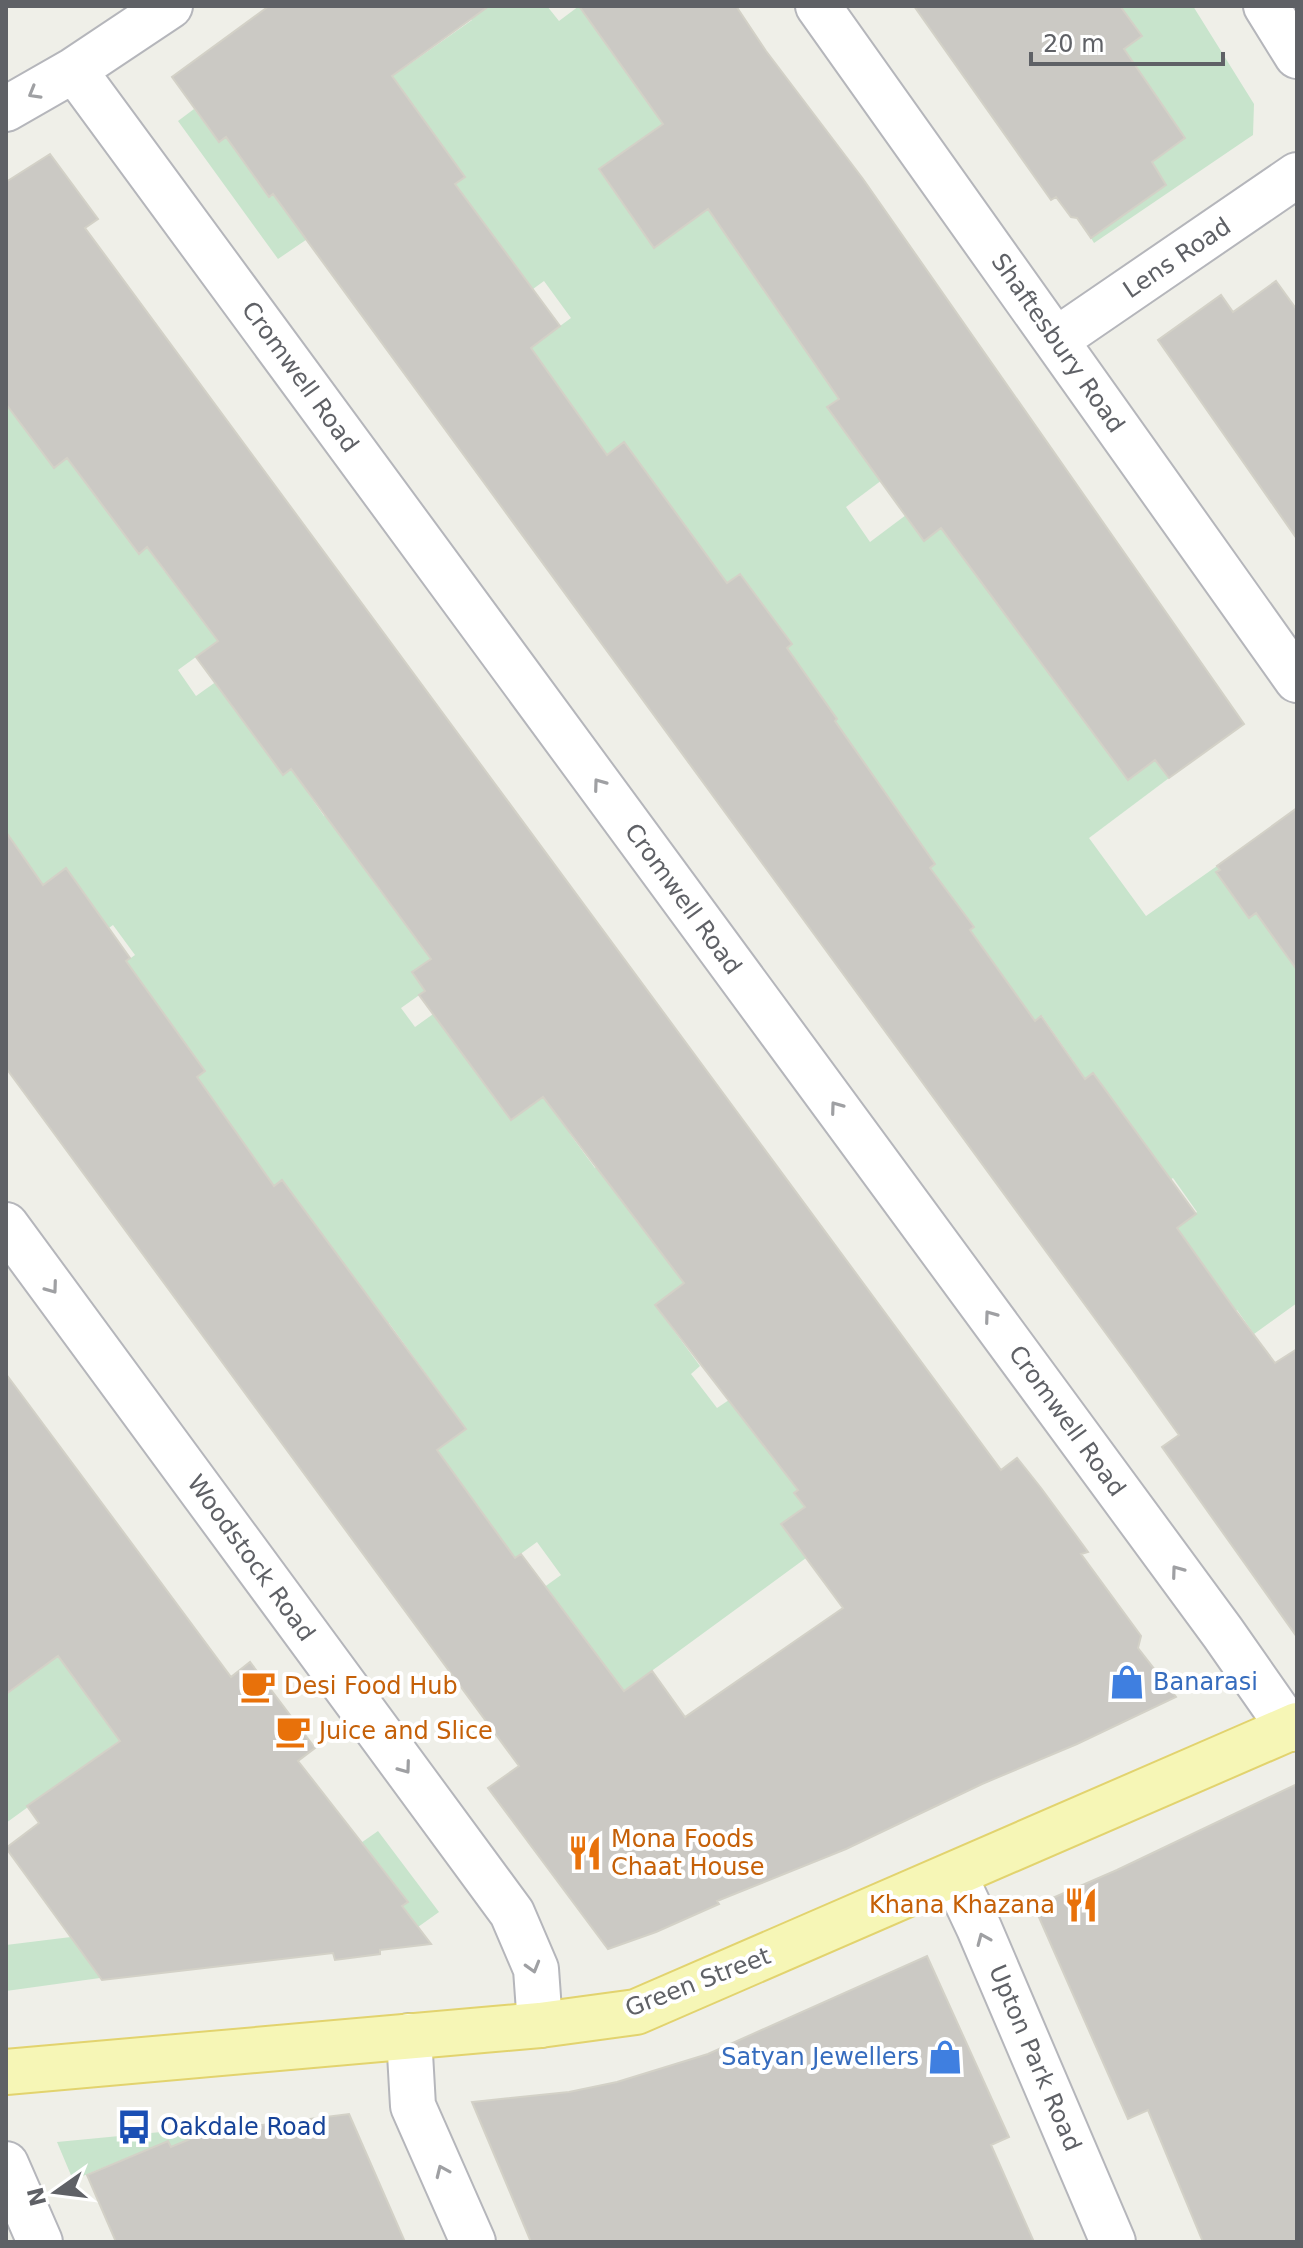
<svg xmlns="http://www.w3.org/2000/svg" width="1303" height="2248" font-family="'DejaVu Sans',sans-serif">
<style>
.green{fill:#c8e4cc}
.building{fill:#cbc9c4;stroke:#d3d1c7;stroke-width:2}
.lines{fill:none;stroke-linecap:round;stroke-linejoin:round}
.minor-casing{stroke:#b5b6bb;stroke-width:48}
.major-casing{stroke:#e2d36e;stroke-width:48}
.minor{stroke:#fff;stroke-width:44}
.major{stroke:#f6f6b6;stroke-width:44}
.oneway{stroke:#9fa0a3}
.labels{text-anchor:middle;stroke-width:8;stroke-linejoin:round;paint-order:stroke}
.street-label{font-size:24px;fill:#5f6166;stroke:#fff}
.shop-label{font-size:24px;fill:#366cbe;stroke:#fff;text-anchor:start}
.food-label{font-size:24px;fill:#c56008;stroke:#fff;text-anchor:start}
.transit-label{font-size:24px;fill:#164399;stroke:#fff;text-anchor:start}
</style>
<rect width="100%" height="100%" fill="#efefe8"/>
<path class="green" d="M462,6h85l12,15 20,-15 124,91 -104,73 55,78 54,-39 133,188 -14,10 29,39 42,22 -52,39 24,35 36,-27 18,26 54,-40 48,141 38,51 30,-21 34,108 27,-20 14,18 -80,60 57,78 71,-50 3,4 -3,3 31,44 8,-4 41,57v333l-43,31 -17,-24 -26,19 -18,-25 25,-19 -41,-57 20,-16 -24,-34 -10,6 -31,-58 -39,-53 -33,24 -12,-16 26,-19 -32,-46 -43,31 -66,-90 41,-30 -55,-51 16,-12 -103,-141 5,-4 -25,-35 -49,-19 29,-21 -52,-70 -58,42 -59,-173 -16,12 -77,-107 41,-30 -27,-37 -11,8 -25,-33 -62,-65 19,-14 -99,22 -88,60 -100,-138 16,-12 25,33 7,-5 44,60 62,-46 27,-109 19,-14 29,38 65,-46z
M1120,6h73l61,98 -1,31 -159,108 -3,-5 75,-53 -14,-23 33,-24 -53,-76 -42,11 52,-37z
M6,402l48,66 19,-14 31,53 34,46 9,-6 18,25 19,-14 34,83 -40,29 18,26 45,-32 83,81 47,1 -63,47 16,23 27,-20 41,42 -33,23 21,30 16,-12 55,66 -39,27 13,19 -24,17 14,19 42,-30 86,100 17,23 20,6 -10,8 25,34 12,-8 43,78 17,22 69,-15 -81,60 45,61 -9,8 26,34 12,-8 88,75 -22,18 10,14 -24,17 25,34 -190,139 -84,-101 29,-21 -24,-33 -22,16 -78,-108 29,-21 -77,-106 -46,33 -61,-175 -8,5 -25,-36 -8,5 -52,-73 16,-11 -24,-33 -71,-65 25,-18 -22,-30 -25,18 -52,-53 -3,-19 -25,-35 -2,1z
M58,1656l116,45 -168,122v-135l3,4z
M378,1831l61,81 -21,15 -16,-21 5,-4 -27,-37 -8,-1 -14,-19z
M71,1937l29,41 -94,13v-46z
M234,2125l14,37 -17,21 -22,-52 -38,16 -3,-6 -95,39 -16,-38z"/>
<path class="building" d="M269,6h220l-97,70 73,101 -10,7 105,142 -29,22 76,107 17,-13 103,141 13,-9 52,70 -5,4 50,71 -2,2 100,143 -5,4 44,59 -4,3 65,91 6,-5 44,63 8,-6 103,141 -19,14 59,83 39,52 22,-14v288l-135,-190 17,-12 -47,-66 -859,-1175 -4,3 -43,-60 -7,5 -47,-65z
M579,6h157l30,45 97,128 381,545 -75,54 -14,-18 -27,20 -187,-252 -17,13 -19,-26 -78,-108 12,-8 -131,-190 -54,39 -55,-79 64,-45z
M914,6h206l22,30 -18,13 61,89 -33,24 14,23 -75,53 -14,-20 -6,-1 -15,-20 -5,3z
M50,154l48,65 -13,9 916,1242 16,-12 24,30 47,64 -7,2 60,82 -3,12 38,49 -99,47 -95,40 -136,65 -129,52 2,3 -63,28 -48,17 -120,-161 31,-22 -513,-698v-236l37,53 23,-17 64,90 -4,3 79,110 -8,6 77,109 8,-6 184,249 -29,21 78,108 6,-4 103,137 28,-20 33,46 158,-109 -62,-84 24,-17 -11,-14 4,-3 -143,-185 29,-22 -141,-186 -32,23 -92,-125 6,-4 -13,-19 19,-13 -140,-190 -8,6 -87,-118 22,-16 -71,-94 -8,7 -72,-96 -13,10 -48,-64v-222z
M1276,281l21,29v229l-139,-199 63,-45 12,17z
M1297,808v162l-41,-57 -7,5 -33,-46 4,-2 -3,-4z
M6,1374l225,303 19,-15 65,86 -17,13 110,141 -6,4 29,38 -51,6v4l-45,6 -2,-7 -231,27 -96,-132 33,-25 -12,-17 93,-65 -62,-85 -52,38z
M1297,1784v458h-94l-55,-132 -20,9 -94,-213 83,-36z
M927,1956l82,181 -18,8 43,97h-503l-59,-140 97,-10 48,-10 91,-28z
M349,2114l56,128h-289l-29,-67 81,-34 3,6 36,-15z"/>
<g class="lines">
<g class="minor-casing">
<path id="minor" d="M818,6l479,674
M1266,6l31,50
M74,70l1149,1563 67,96
M6,109l68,-39 96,-64
M1056,340l241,-165
M6,1225l506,688 24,56 4,56
M954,1875l25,53 134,314
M409,2036l4,70 60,136
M6,2164l34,78"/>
</g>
<g class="major-casing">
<path id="major" d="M6,2072l534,-47 96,-13 661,-287"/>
</g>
<use href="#minor" class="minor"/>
<use href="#major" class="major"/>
</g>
<defs><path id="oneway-chevron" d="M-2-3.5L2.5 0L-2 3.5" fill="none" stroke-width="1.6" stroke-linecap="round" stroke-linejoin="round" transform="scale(2)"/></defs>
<g class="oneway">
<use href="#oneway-chevron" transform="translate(34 93) rotate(150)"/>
<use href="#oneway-chevron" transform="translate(599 784) rotate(-126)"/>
<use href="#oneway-chevron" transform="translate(836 1107) rotate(-126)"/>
<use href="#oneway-chevron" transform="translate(52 1288) rotate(54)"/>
<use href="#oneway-chevron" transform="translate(990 1316) rotate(-126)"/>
<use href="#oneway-chevron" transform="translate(1177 1571) rotate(-126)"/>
<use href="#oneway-chevron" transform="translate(405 1768) rotate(54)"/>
<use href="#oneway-chevron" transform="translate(983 1939) rotate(-113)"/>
<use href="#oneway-chevron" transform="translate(533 1967) rotate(74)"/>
<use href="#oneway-chevron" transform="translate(442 2171) rotate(-114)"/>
</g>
<defs>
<g id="shop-bare" transform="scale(2.76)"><path d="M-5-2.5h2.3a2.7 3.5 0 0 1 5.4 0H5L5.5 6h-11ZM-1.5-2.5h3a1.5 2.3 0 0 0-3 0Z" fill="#3f7fe0" stroke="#fff" stroke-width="2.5" paint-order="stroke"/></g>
<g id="cafe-bare" transform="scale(2.76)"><path d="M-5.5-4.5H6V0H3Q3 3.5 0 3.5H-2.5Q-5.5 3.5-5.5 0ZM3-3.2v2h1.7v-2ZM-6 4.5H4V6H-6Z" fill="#e8710a" stroke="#fff" stroke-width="2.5" paint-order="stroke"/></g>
<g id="restaurant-bare" transform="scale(2.76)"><path d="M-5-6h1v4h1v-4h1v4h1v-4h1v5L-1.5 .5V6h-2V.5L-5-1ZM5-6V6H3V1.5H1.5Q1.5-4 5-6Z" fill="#e8710a" stroke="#fff" stroke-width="2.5" paint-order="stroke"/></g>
<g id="bus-bare" transform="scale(2.76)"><path d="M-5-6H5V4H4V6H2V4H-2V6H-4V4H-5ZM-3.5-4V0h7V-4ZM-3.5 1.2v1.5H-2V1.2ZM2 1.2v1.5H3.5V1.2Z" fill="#1a4fb4" stroke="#fff" stroke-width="2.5" paint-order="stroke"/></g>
</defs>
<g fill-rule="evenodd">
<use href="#shop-bare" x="1127" y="1682"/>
<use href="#cafe-bare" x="258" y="1686"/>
<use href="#cafe-bare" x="293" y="1731"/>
<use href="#restaurant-bare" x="585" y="1853"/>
<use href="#restaurant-bare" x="1081" y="1905"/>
<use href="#shop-bare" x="945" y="2057"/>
<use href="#bus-bare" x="134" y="2127"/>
</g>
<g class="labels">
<g class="street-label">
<text transform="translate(1177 258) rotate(-34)" y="8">Lens Road</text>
<text transform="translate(1058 343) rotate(55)" y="8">Shaftesbury Road</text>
<text transform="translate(300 377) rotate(54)" y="8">Cromwell Road</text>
<text transform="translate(683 899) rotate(54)" y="8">Cromwell Road</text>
<text transform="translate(1067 1421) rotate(54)" y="8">Cromwell Road</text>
<text transform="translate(251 1558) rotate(54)" y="8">Woodstock Road</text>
<text transform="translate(698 1982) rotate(-21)" y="8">Green Street</text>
<text transform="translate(1035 2058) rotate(67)" y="8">Upton Park Road</text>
</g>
<g class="shop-label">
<text x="1153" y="1690">Banarasi</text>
<text x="919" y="2065" text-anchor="end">Satyan Jewellers</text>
</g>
<g class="food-label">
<text x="284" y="1694">Desi Food Hub</text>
<text x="319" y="1739">Juice and Slice</text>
<text x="611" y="1847">Mona Foods<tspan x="611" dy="28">Chaat House</tspan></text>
<text x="1055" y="1913" text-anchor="end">Khana Khazana</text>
</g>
<g class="transit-label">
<text x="160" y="2135">Oakdale Road</text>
</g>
</g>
<rect width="1303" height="2248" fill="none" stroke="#5f6166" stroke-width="16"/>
<g transform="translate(56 2192) rotate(256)" stroke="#ffffff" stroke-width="6" paint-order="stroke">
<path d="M0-6L14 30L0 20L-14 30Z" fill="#5f6166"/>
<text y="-12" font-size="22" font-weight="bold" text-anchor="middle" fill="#5f6166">N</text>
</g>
<path d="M1031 52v12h192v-12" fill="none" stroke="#5f6166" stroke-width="4"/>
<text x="1043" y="52" font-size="24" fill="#5f6166" stroke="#ffffff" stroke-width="6" paint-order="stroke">20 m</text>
</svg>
